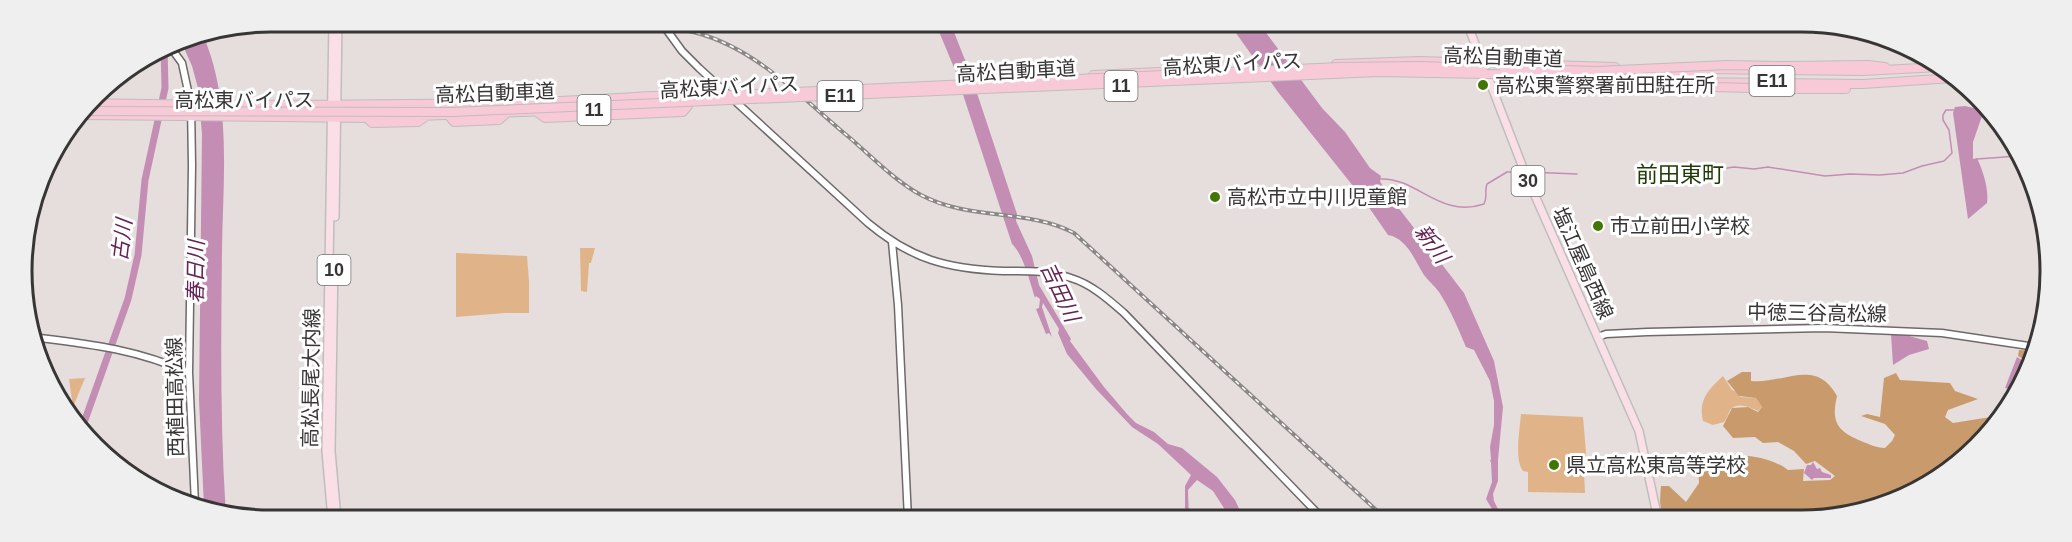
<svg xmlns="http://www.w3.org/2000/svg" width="2072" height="542" font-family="Helvetica,'Noto Sans JP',sans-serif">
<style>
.green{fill:#e0b488}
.forest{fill:#c99b6c}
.water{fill:#c48eb4}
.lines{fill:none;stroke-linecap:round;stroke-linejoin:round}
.stream{stroke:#c48eb4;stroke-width:1.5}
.river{stroke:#c48eb4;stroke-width:7}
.secondary-casing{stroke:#6f6969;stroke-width:9}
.primary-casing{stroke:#bfbebe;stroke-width:10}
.highway-casing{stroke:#bfbebe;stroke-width:10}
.secondary{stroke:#fff;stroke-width:6}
.primary{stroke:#fbdfe6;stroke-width:7}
.highway{stroke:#f8c9d6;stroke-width:8}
.rail-casing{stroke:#8b8786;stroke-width:4}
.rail{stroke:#fff;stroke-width:1.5;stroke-dasharray:4.5;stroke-linecap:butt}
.highway-bridge-casing{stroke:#bfbebe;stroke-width:10;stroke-linecap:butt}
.highway-bridge{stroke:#f8c9d6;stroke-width:8}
.poi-dot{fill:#417601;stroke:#fff;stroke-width:2}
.labels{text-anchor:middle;stroke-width:6;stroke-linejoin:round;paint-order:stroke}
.shield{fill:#fff;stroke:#747272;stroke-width:1.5}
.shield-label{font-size:18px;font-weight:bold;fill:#383535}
.street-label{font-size:20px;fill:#383535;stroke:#fff}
.poi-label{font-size:20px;fill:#383535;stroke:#fff;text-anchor:start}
.water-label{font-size:21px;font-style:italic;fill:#652456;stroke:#fff}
.quarter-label{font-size:22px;fill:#203a08;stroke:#fff}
.rim{fill:none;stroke:#383535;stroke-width:3}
</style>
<rect width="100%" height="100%" fill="#e5dedd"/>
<path class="green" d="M580,248h15l-4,15h-2l-2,29 -6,-1z
M456,253l71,3 2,25v32h-24l-49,4z
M1723,376l9,14 7,3 1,4 16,1 6,9 -4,4c-6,-3 -19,-9 -26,-3 -4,3 -4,10 -8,14l-11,3 -10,-4c-5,-21 5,-31 20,-45z
M85,378l-12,29 -4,-28z
M1521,414l62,3 4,47 -3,8 1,21 -57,-1v-20l-5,-1c-9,-11 -3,-43 -2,-57z"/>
<path class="forest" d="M2019,350l16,1 -4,13 -13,-8z
M1742,372h9v9c34,3 65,-24 86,15 -6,26 0,35 24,45 8,3 15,7 24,7l7,-7 3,-6 -10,-11 -24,-8 6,-2 13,3 4,-39 12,-5 4,7 50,3 5,8 23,8 -30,11 -3,7 8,6 44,-7 2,2 -21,30 -67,47 -78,24h-93l-6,-7 -15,7h-16v-2l-15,-5 -4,7h-17c-9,-9 -7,-21 -6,-33h8l17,16 13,-19 -1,-16 -7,-3 -4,-8c33,0 73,-7 101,14l16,-1 -1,12 27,-1 5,-4 -20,-15 -9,3 -12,-13 -16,-9 -15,1 -8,-6 -22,1 -10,-12 9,-18 16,-1 10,5 4,-5 -6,-9 -17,-2 -12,-15z"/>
<path class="water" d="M935,22h15l21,53 46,139 -1,7 16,35 7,29 32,54 -1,2 34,46 23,27 9,9 18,9 14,12 14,4 35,29 18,23 9,19h-13l-18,-28 -16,-11 -9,10 1,29h-4v-33l6,-11 -33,-31 -26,-17 -36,-38 -29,-35 -9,-21 1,-4 -16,-26 -1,4 10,30 -3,-4 -3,1 -10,-25 3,-1 1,-9 -4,-3 -1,2c-5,-16 -12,-44 -23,-54l-57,-174z
M1228,22h30l3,5 3,-1v4l58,78 23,24 25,36 11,8 -1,5 4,8 80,104 30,68 9,46 -5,53v21l-5,13 1,7 9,18h-5l-12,-20 6,-17 -1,-20 -1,-1 1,-2 -1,-12 4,-22v-24l-4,-20 -16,-31 -8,-3c-8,-19 -16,-38 -27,-55 -4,-6 -11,-11 -15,-17 -9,-14 -17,-37 -36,-40l-27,-39 -83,-104z
M203,35c29,67 20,143 19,215 -1,89 -2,177 4,265l-22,-8 -5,-107 3,-266 -4,-46 -6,-22 -12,-27z
M1965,106l13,3 3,3 1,4 -9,26v17l4,-1c6,13 12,31 10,45l-19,16 -15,-106 2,-6z
M1891,334l18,2 18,5 2,8 -20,6 -16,10z
M2017,357l13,8 -5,17 -6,8 -14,-2z
M1813,462l4,7 3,-1 2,4 9,3v3h-17l-2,2 -8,-7 3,-8h4z"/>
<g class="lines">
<path class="stream" d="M1977,159l41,-3
M1528,172l49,2
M1638,175l26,-5h50l20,-3 20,2 14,-2 57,9 25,-2 30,1 23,-2 19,-7 22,-5 8,-8 -3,-23 -6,-10v-5l3,-5h8
M1380,179c37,-2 60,40 104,25 4,-7 0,-13 3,-20l20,-12h11"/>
<path class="river" d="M81,431l47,-132 10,-44 7,-75 20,-92 -1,-41"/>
<g class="secondary-casing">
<path id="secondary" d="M661,22l21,29 17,17 169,155c43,36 79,46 135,48 22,0 46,-1 68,7 20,6 37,21 53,35l199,206
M165,46l9,6 8,11 9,42 1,60 -3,208 6,131
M892,242l6,63 10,214
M32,337c57,7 105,12 157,36
M1598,337l8,-3 41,-2 177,-4 118,5 94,14"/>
</g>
<g class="primary-casing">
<path id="primary" d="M1467,23l58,150 114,258 19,88
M335,217l3,-196
M334,261l-3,190 6,68
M332,519l-6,-68 7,-430"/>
</g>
<g class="highway-casing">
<path id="highway" d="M1336,64l83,-3 196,6
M1784,66l84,-1 17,2
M1699,69l164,2 77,-4
M1642,72l63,2
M1093,75l66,-3
M1647,78l45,1
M1688,82l175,2 90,-6
M1789,89h57
M666,92l15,-1 5,3
M91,103c135,3 271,2 406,0 58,-1 116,-5 174,-8
M538,113l7,5 138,-6 5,-6
M81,115l286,3 313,-12
M449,116l5,6 45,-2 7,-6
M367,118l5,5 46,-1 7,-5"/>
</g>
<use href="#secondary" class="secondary"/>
<use href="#primary" class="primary"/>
<use href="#highway" class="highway"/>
<g class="rail-casing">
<path id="rail" d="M607,21c30,4 61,5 90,12 60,16 107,67 153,105 22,19 45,43 71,57 49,26 105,13 153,38l312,286"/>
</g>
<use href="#rail" class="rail"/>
<g class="highway-bridge-casing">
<path id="highway-bridge" d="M1504,68l92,3 131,-6 57,1
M665,98l673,-31 82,-1 63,2
M85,111l368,1 926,-40 216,4 117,11 76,2"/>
</g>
<use href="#highway-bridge" class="highway-bridge"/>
</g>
<g class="poi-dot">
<circle cx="1483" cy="85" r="6"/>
<circle cx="1215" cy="197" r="6"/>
<circle cx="1598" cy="226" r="6"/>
<circle cx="1554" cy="465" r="6"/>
</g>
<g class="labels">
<g class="shield">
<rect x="1749.5" y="66" width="45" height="30" rx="4.5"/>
<rect x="1104.5" y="71" width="33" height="30" rx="4.5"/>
<rect x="817.5" y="81" width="45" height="30" rx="4.5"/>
<rect x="577.5" y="95" width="33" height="30" rx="4.5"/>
<rect x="1511.5" y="166" width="33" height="30" rx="4.5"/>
<rect x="317.5" y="255" width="33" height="30" rx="4.5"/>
</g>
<g class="shield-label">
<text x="1772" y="87">E11</text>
<text x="1121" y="92">11</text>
<text x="840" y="102">E11</text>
<text x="594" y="116">11</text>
<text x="1528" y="187">30</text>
<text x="334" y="276">10</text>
</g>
<g class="street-label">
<text transform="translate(1503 57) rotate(2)" y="7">高松自動車道</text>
<text transform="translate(1232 64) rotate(-3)" y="7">高松東バイパス</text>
<text transform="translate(1016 71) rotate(-3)" y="7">高松自動車道</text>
<text transform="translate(729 87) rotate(-3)" y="7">高松東バイパス</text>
<text transform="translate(495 93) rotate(-2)" y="7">高松自動車道</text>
<text x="244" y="107">高松東バイパス</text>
<text transform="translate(1583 263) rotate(66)" y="7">塩江屋島西線</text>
<text transform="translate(1817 313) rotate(1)" y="7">中徳三谷高松線</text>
<text transform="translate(311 378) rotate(-89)" y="7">高松長尾大内線</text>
<text transform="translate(175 397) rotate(-91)" y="7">西植田高松線</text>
</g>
<g class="poi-label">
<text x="1495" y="92">高松東警察署前田駐在所</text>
<text x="1227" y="204">高松市立中川児童館</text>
<text x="1610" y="233">市立前田小学校</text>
<text x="1566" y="472">県立高松東高等学校</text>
</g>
<g class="water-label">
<text transform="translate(122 240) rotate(-83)" y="7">古川</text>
<text transform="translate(1432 244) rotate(54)" y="7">新川</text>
<text transform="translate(196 272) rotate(-89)" y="7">春日川</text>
<text transform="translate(1060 292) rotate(65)" y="7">吉田川</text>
</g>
<g class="quarter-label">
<text x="1680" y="182">前田東町</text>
</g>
</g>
<path d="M0 0H2072V542H0ZM271 32H1801A239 239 0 0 1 2040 271V271A239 239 0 0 1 1801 510H271A239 239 0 0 1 32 271V271A239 239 0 0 1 271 32Z" fill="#efefef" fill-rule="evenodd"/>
<path class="rim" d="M271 32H1801A239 239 0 0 1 2040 271V271A239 239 0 0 1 1801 510H271A239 239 0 0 1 32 271V271A239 239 0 0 1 271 32Z"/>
</svg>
